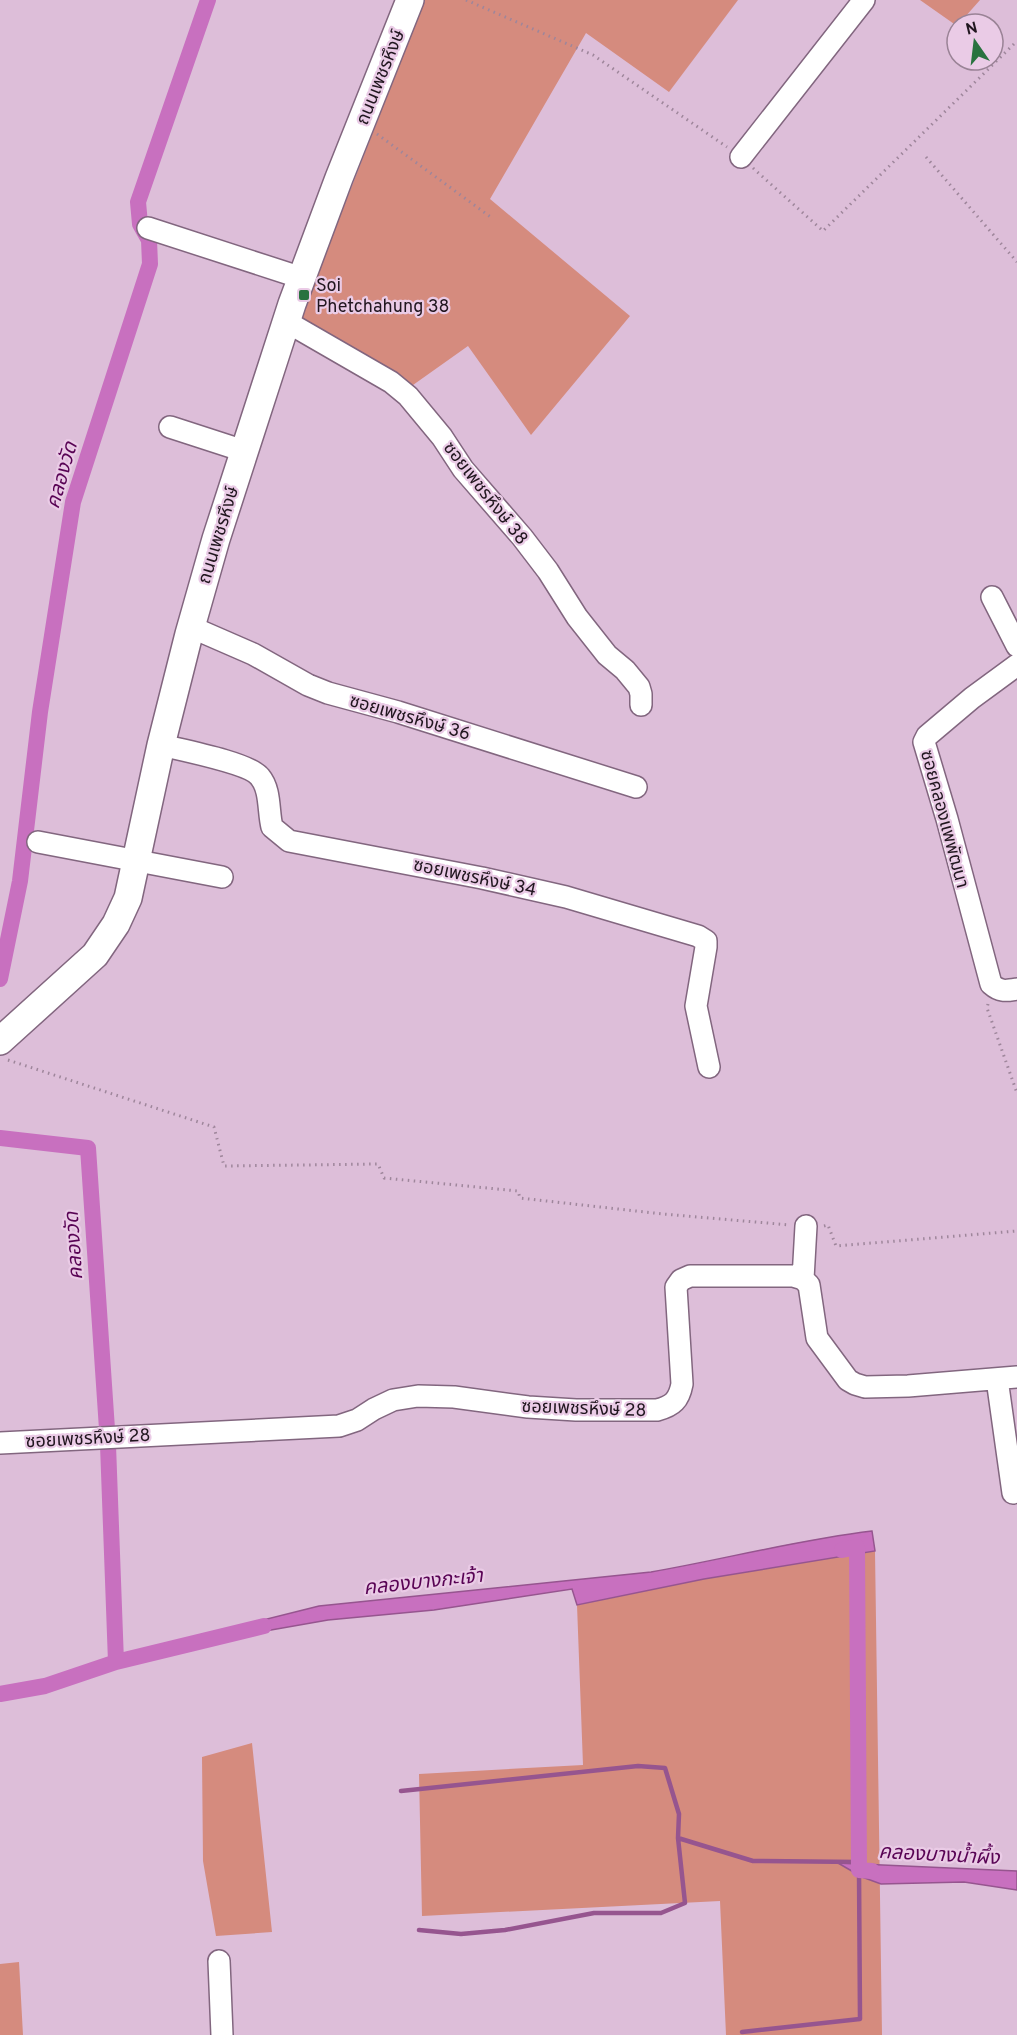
<svg xmlns="http://www.w3.org/2000/svg" width="1017" height="2035" font-family="Overpass,'Noto Sans Thai',sans-serif">
<style>
.green{fill:#d58b7e}
.water{fill:#c870bf;stroke:#96558f;stroke-width:1.5}
.lines{fill:none;stroke-linecap:round;stroke-linejoin:round}
.stream{stroke:#96558f;stroke-width:4.5}
.canal{stroke:#c870bf;stroke-width:16}
.minor-casing{stroke:#82667f;stroke-width:24}
.major-casing{stroke:#82667f;stroke-width:30}
.path{stroke:#9e869b;stroke-width:3;stroke-dasharray:1.5 4.5;stroke-linecap:butt}
.minor{stroke:#fff;stroke-width:21}
.major{stroke:#fff;stroke-width:27}
.poi-dot{fill:#29723f;stroke:#eacbe6;stroke-width:2}
.labels{text-anchor:middle;stroke-width:4.5;stroke-linejoin:round;paint-order:stroke}
.street-label{font-size:18px;fill:#21161f;stroke:#eacbe6}
.poi-label{font-size:18px;fill:#21161f;stroke:#eacbe6;text-anchor:start}
.water-label{font-size:20px;font-style:italic;fill:#580354;stroke:#eacbe6}
</style>
<rect width="100%" height="100%" fill="#ddbed9"/>
<path class="green" d="M425,0h313l-69,92 -83,-59 -96,166 140,117 -99,119 -63,-89 -55,39 -113,-67z
M920,0h60l-23,26z
M875,1551l7,484h-156l-6,-134 -298,15 -3,-142 164,-9 -6,-160 127,-26z
M252,1743l20,189 -56,4 -13,-75 -1,-104z
M19,1962l4,73h-23v-71z"/>
<path class="water" d="M872,1531l3,20 -171,28 -127,26 -5,-16 -138,21 -106,10 -85,15v-10l76,-19 332,-34c74,-13 146,-32 221,-41z
M838,1863l179,8v19l-53,-8 -83,2 -19,-7z"/>
<g class="lines">
<path class="stream" d="M401,1791l237,-25 27,2 14,46 -1,24 75,23 106,1
M419,1930l42,4 44,-4 89,-17h67l24,-10 -7,-65
M742,2032l118,-13 -1,-149"/>
<path class="canal" d="M0,979l20,-98 20,-169 33,-210 77,-238 -1,-24 -9,-16 -2,-22 70,-202
M0,1138l88,10 19,281
M108,1445l8,217
M842,1550l15,-3 2,323 13,1
M0,1694l45,-8 71,-24 148,-36"/>
<g class="minor-casing">
<path id="minor" d="M741,157l123,-157
M148,228l154,50
M287,322l104,60 17,14 34,41 21,32 59,68 26,34 29,46 30,38 18,15 14,17 2,7v11
M170,427l74,24
M992,597l25,49
M191,627l62,27 55,31 20,8 70,19 238,75
M1017,665l-45,33 -45,38 -3,6 23,77 44,165c9,8 14,7 26,5
M161,745c20,5 89,18 99,32 11,13 8,35 12,50l17,14 193,37 84,19 132,39 8,5v6l-10,59 13,61
M38,842l184,35
M803,1279l3,-53
M997,1379l16,114
M0,1443l339,-17 18,-6 17,-11 19,-9 25,-4 36,1 74,10 48,3h81c16,-4 22,-10 25,-26l-6,-97 5,-7 9,-4h103l10,3 6,6 8,53 31,42 7,4 10,3 43,-1 109,-9
M219,1961l3,74"/>
</g>
<g class="major-casing">
<path id="major" d="M0,1041l95,-86 21,-31 12,-26 33,-153 28,-111 27,-95 76,-235 47,-126 71,-178"/>
</g>
<path class="path" d="M466,0l127,55 134,92
M377,134l115,84
M926,157l91,105
M753,168l70,63 194,-190
M988,1004l-1,4 30,85
M8,1060l206,67 10,39 154,-2 6,14 134,13 2,7 143,16 127,11
M824,1226l4,-1 8,21 181,-15"/>
<use href="#minor" class="minor"/>
<use href="#major" class="major"/>
</g>
<rect class="poi-dot" x="298" y="289" width="12" height="12" rx="3"/>
<g class="labels">
<g class="street-label">
<text transform="translate(380 77) rotate(-68)" y="6">ถนนเพชรหึงษ์</text>
<text transform="translate(486 493) rotate(52)" y="6">ซอยเพชรหึงษ์ 38</text>
<text transform="translate(218 535) rotate(-73)" y="6">ถนนเพชรหึงษ์</text>
<text transform="translate(410 717) rotate(16)" y="6">ซอยเพชรหึงษ์ 36</text>
<text transform="translate(945 819) rotate(75)" y="6">ซอยคลองแพพัฒนา</text>
<text transform="translate(475 877) rotate(12)" y="6">ซอยเพชรหึงษ์ 34</text>
<text transform="translate(584 1408) rotate(2)" y="6">ซอยเพชรหึงษ์ 28</text>
<text transform="translate(88 1438) rotate(-3)" y="6">ซอยเพชรหึงษ์ 28</text>
</g>
<g class="poi-label">
<text x="316" y="291">Soi<tspan x="316" dy="21">Phetchahung 38</tspan></text>
</g>
<g class="water-label">
<text transform="translate(61 475) rotate(-74)" y="7">คลองวัด</text>
<text transform="translate(73 1246) rotate(-94)" y="7">คลองวัด</text>
<text transform="translate(423 1581) rotate(-6)" y="7">คลองบางกะเจ้า</text>
<text transform="translate(939 1854) rotate(3)" y="7">คลองบางน้ำผึ้ง</text>
</g>
</g>
<g transform="translate(975 42) rotate(346)"><circle r="28" fill="#eacbe6" stroke="#9a8396" stroke-width="1.5"/>
<path d="M0-4.5L10 22L0 15L-10 22Z" fill="#29723f"/>
<text y="-9" font-size="16" font-weight="bold" text-anchor="middle" fill="#21161f">N</text>
</g>
</svg>
